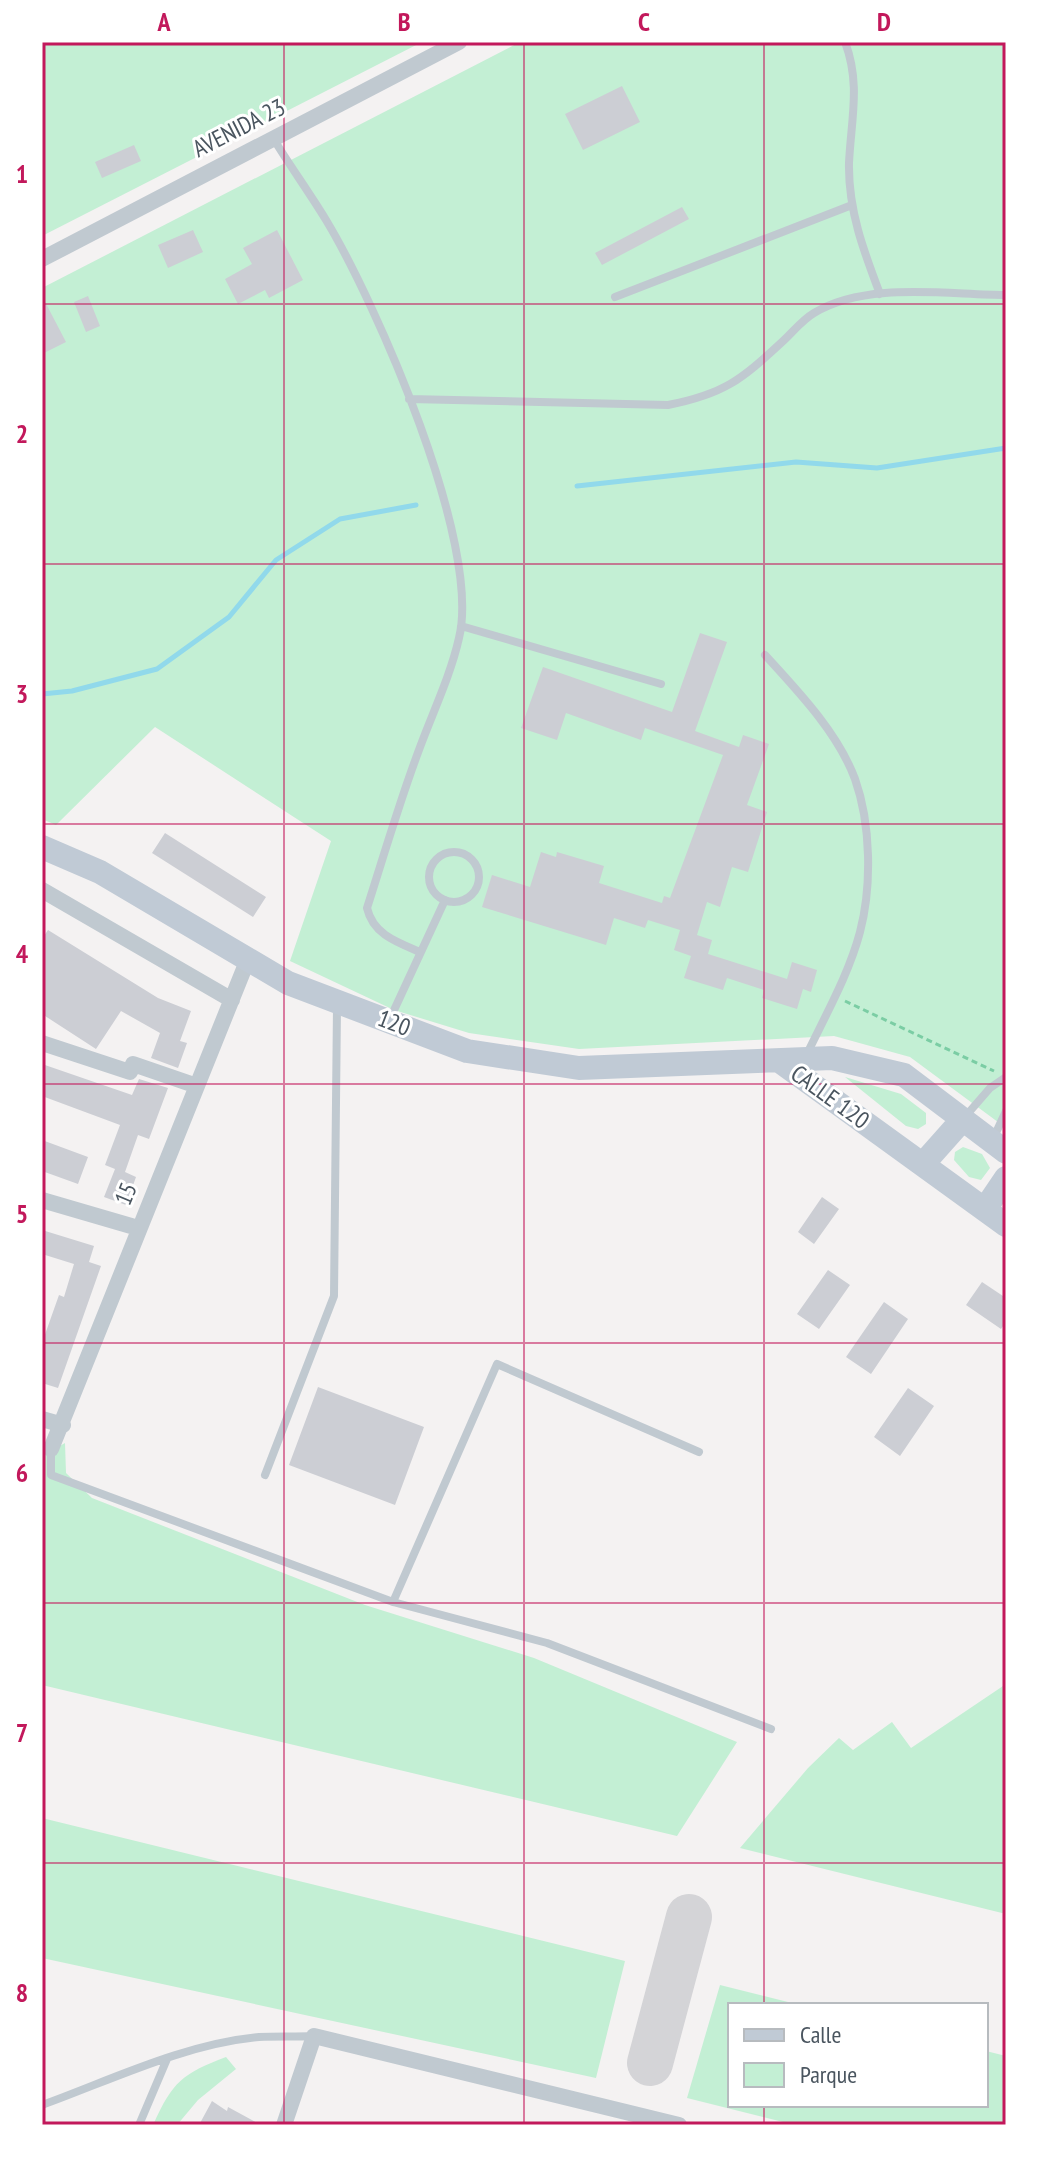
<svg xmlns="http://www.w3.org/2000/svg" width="1048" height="2167" font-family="'PT Sans Narrow',sans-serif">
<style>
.green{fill:#c3efd4}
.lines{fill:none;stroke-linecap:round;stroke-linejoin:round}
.stream{stroke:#91d9eb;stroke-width:5}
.taxiway{stroke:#d4d4d7;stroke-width:46}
.building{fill:#ccced4}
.path{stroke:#7bcda4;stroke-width:3;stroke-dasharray:6 4;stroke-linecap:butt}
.lane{stroke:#c0c9d0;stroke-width:8}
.street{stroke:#c0c9d0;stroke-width:16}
.secondary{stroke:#c0cad5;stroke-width:24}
.grid{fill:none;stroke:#c2185b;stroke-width:2;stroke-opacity:0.55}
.labels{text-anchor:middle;stroke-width:6;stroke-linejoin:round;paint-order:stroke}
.street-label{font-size:24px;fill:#4a555f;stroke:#fff}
.neatline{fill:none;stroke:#c2185b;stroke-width:3}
.grid-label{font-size:26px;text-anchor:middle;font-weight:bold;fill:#c2185b}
</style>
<rect width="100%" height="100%" fill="#f4f2f2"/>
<path class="green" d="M42,42h380l-380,194z
M520,42h486v1086l-96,-71 -76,-21 -255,13 -110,-16 -75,-23 -104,-49 41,-120 -176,-114 -99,98 -14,-6v-531z
M845,1077l56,17 25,19v11l-8,5 -12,-3z
M963,1147l19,7 8,14 -9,12 -12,-3 -15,-17 1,-8z
M65,1443l1,30 26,25 273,107 169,53 203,84 -60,94 -635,-151v-229z
M1006,1684v230l-266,-66 68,-80 31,-30 14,12 39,-28 19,26z
M42,1818l583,143 -29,117 -554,-120z
M720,1985l80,20h-70v100h256v-54l20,5v69h-211l-108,-27z
M226,2057l10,12 -38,31 -21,25h-24c20,-44 29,-51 73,-68z"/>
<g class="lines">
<path class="stream" d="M577,486l219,-24 81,6 129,-20
M42,694l30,-3 85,-22 72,-52 47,-57 64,-41 76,-14"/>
<path class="taxiway" d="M650,2063l39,-146"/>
</g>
<path class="building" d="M622,86l18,36 -57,28 -18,-36z
M134,145l7,16 -39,17 -7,-16z
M682,207l7,12 -87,46 -7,-12z
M193,230l10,22 -35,16 -10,-23z
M277,230l26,50 -34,18 -4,-8 -27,14 -13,-25 27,-15 -9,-16z
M42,296l24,46 -24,12z
M88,296l12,30 -14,6 -12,-30z
M700,633l27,9 -32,89 44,16 4,-12 26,9 -22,61 20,7 -19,60 -16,-5 -12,40 -13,-5 -10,33 15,5 -4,14 79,25 5,-17 25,8 -6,22 -8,-3 -6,20 -35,-11 2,-8 -37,-12 -4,12 -39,-12 7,-22 -17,-6 6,-20 -32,-10 -3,8 -31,-10 -8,27 -124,-38 10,-32 38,12 11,-35 15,5 1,-5 47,14 -5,17 63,20 2,-7 6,2 53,-143 -78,-27 -4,12 -75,-27 -9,27 -36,-12 22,-61 129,45z
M165,833l101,64 -13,20 -101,-64z
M48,930l110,68 33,13 -11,30 7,2 -9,25 -27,-10 9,-25 -39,-22 -25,38 -54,-35v-75z
M42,1064l90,31 7,-16 29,9 -19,51 -11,-4 -13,37 11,5 -10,28 -22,-8 11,-28 -10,-4 15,-40 -78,-29z
M42,1140l46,17 -10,27 -36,-13z
M822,1197l17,12 -25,35 -16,-12z
M42,1230l52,16 -5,16 12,4 -43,122 -16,-5v-40l17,-48 5,2 10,-33 -32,-10z
M828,1270l22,15 -31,44 -22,-15z
M982,1282l24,16v24l-5,7 -35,-24z
M884,1302l24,17 -37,55 -25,-17z
M318,1387l106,40 -29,78 -106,-40z
M908,1388l26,18 -34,50 -26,-19z
M212,2101l15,10 1,-4 33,18h-62z"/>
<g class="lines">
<path class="path" d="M845,1001l149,70"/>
<path class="lane" d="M845,42c16,42 6,78 4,121 -1,47 15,89 31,131
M273,138c17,28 36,54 53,82 50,83 156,324 133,418 -9,40 -29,80 -43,120 -18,49 -33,100 -49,150 6,26 29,34 53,44
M615,297l237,-92
M409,399l259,6c56,-11 73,-25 114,-63 10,-9 20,-22 32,-29 53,-32 133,-18 192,-18
M461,626l200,58
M765,655c33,36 73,78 90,124 16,45 17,107 5,153 -11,42 -35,84 -54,124
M429 877a25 25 0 1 1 50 0a25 25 0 1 1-50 0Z
M389,1021l56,-121
M964,1118l26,-30 16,-11
M994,1137l12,-26
M51,1449v26l342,127 154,41 224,86
M265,1475l69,-179 3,-290
M393,1602l104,-238 202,88
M42,2105c69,-25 142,-61 217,-68 18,-1 37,0 55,-1
M139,2125l28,-66"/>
<path class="street" d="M42,259l417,-217
M42,890l190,110
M42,1043l88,29 3,-8 64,22
M42,1200l96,28
M42,1419l21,6
M51,1449l197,-490
M284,2125l30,-89 365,89"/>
<path class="secondary" d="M42,847l58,25 188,111 179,68 112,17 253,-10 72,17 102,77
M781,1062l225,163
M923,1164l40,-45
M985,1209l21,-31"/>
</g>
<path class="grid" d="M284,42v2083M524,42v2083M764,42v1963M42,304h964M42,564h964M42,824h964M42,1084h964M42,1343h964M42,1603h964M42,1863h964M764,2105v20"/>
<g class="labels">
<g class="street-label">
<text transform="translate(239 128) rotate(-27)" y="8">AVENIDA 23</text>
<text transform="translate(394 1023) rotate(21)" y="8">120</text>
<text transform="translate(830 1097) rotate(36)" y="8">CALLE 120</text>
<text transform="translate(126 1194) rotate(-67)" y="8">15</text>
</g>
</g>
<rect width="1048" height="2167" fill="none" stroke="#ffffff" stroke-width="88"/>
<rect x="728" y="2003" width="260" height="104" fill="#ffffff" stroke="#b7bbbf" stroke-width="2"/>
<rect x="744" y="2029" width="40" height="12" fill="#c0cad5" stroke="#b7bbbf" stroke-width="2"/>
<text x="800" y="2043" font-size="24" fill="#4a555f">Calle</text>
<rect x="744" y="2063" width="40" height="24" fill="#c3efd4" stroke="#b7bbbf" stroke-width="2"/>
<text x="800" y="2083" font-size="24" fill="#4a555f">Parque</text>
<rect x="44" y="44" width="960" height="2079" class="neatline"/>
<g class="grid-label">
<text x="164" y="31">A</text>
<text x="404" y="31">B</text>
<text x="644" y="31">C</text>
<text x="884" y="31">D</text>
<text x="22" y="183">1</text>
<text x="22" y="443">2</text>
<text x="22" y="703">3</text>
<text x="22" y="963">4</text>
<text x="22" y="1223">5</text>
<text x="22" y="1482">6</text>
<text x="22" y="1742">7</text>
<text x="22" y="2002">8</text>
</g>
</svg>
